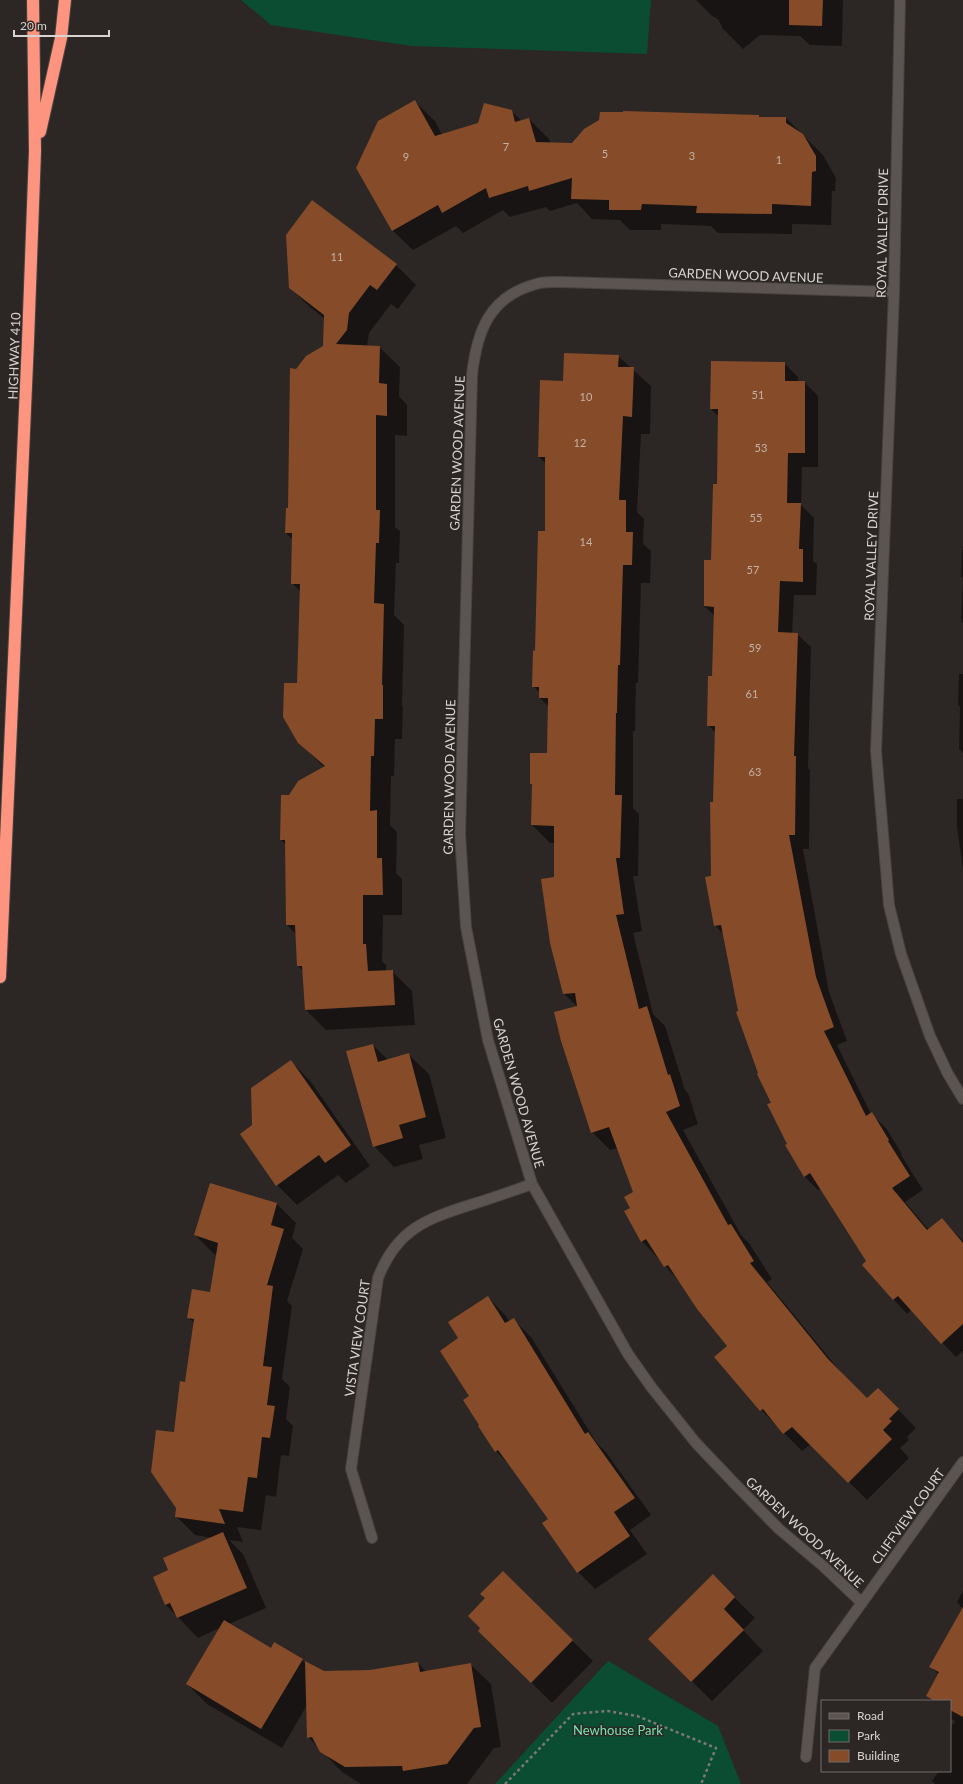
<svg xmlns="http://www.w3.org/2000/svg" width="963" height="1784" font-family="Lato,sans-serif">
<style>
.green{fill:#0b4d33}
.shadow{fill:#0007}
.building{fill:#864b28}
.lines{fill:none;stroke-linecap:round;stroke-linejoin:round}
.minor-casing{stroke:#484340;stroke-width:12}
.highway-casing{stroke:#484340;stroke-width:14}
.path{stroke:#7d7876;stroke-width:2.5;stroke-dasharray:3 3;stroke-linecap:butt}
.minor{stroke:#5b5451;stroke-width:10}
.highway{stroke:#fc947f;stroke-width:12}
.labels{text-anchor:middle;stroke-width:3;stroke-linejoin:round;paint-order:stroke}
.number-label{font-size:11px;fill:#c4b2a8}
.street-label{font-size:13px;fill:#d8d4d2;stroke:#2c2724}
.park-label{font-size:13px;fill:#79e4b1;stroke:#2c2724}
</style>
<rect width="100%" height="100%" fill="#2c2724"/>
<path class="green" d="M241,0h410l-4,54 -235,-8 -141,-21z
M608,1661l110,65 23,58h-246z"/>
<path class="shadow" d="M696,0h147l-1,46 -32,-1 -10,-9 -40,-1 -17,14 -20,-20 -5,-10 -6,-3z
M414,101l21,20 7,14 37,-11 32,-13 11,10 7,-2 20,20 1,4 23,1 185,-28 2,2h26l37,37 13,23 -1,13h-3l-1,34 -39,-1v10l-74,-1 -7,-7 -50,-2v6h-31l-10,-10 -28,-1 -15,-16 -27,8 -4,-4 -36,10 -7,-7 -40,23 -7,-7 -43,24 -21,-20z
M396,265l20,20 -18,24 -7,-5 -22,29 -2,13 12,1 21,20 -1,29 8,9v31l-12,-1v92l5,4 -1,32h-3l-2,52 10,10 -2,80 1,2 -1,32h-7l-1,37h-3l-1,49 7,7 -1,41 6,6v36h-19l-1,46 4,4v6h6l20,20 3,34 -89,5 -20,-20 -3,-39 -5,-5 -2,-32 -9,-9 -1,-80 -5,-5 9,-44 34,-29 -25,-24 2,-151 -9,-9 1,-43 -7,-7 3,-24 8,-139 27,-23 1,-28 -14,-11 -21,-20z
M618,356l33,30 -1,48h-9l-4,78 7,7 -1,25 8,7 -1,32h-9l-3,100h-2l-1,48h-2v77l6,6 -1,62h-5l9,55 -9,2 20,81 12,12 20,64 3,3 10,31 -15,6 58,105 8,8 23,36 -5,3 77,94 23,23 11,-10 38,39 -9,9 2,3 -9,8 9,10 -42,42 -56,-56 -9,7 -41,-41 -33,-64 -48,-64 -38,-41 -11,-33 3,-15 -16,-45 -8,2 -18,-18 -14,-125 -14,-13 -9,-116v-35h-5l-18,-18 1,-39 -2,-3 17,-29 1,-47 -9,-9v-5l-7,-7 13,-154v-68l-7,-7 25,-75z
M784,363l14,14v5h6l14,14v71h-16l-1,38 13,13 -1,43 4,3 -1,31h-22l-2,39h5l14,13 -3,121 2,2 -1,79h-6l26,143 18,49 -10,4 34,69 15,14 16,26 -1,1 22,35 -18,12 24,28 13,-11 21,22v110l-7,6 -45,-47 -4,4 -13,-14 -30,-35 3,-3 -46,-73 -3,1 -14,-14 -16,-32 -49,-132 -16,-78 -8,-9 -3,-48 4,-144 -8,-8 5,-48 2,-61 -11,-10 8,-45 6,-76v-69l-7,-7z
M962,550h1v28l-2,-1z
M963,581v42l-2,-2z
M959,674h4v79l-4,-4 1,-42 -2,-2z
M957,799h6v71l-6,-43z
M373,1045l15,15 20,-6 21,20 17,64 -27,7 4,14 -29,8 -20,-21z
M291,1061l20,21 59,84 -24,17 -8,-8 -41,30 -20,-20 -24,-60z
M211,1184l66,20 19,19 -4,15 11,11 -16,52 5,5 -10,73 8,8 -4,32 7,7 -4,30 -8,-1 -5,42 -10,-2 -5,35 -24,-3 6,15 -14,-2 14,14 23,54 -37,16 42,25 31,11 5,4 16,8 47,-1 48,-8 8,9 44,-8 21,20 10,63 -7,1 -27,36h-106l-19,-12 -34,-35 -1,-32 -25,43 -75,-44 -20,-20 33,-56 -22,10 -32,-33 4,-35 43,-32 -18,-3 -19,-19 1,-8 -3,-74 12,-51 9,-59 -6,-6 22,-25 6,-38 -3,-1 -19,-19z
M488,1297l17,18 5,7 3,-3 18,18 65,105 9,9 46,64 -21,15 17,24 -52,35 -17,-17 -29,-53 -38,-52 -15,-16 -16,-26 -10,-28 -10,-58z
M503,1572l90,89 -41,42 -73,-72 2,-3 5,-30z
M963,1591v18l-6,-7z
M733,1596l22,22 -12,12 20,21 -51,50 -63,-62z
M963,1609v175h-28l-3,-3 7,-10h11v-43l5,-7 -5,-3v-17h-18l-5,-5 12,-21 -8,-8z"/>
<path class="building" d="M789,0h34l-1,26 -33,-1z
M415,100l20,36 43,-13 6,-20 28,7 3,12 14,-4 7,24 36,1 12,-14 15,-9 1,-8h23v-1l136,4v2h27v6l17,11 13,22v15l-4,1 -1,34 -39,-2v10l-76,-1 1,-7 -55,-2 -1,6h-32v-10l-38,-1 1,-21 -43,13 -1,-5 -39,12 -3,-10 -44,25 -4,-8 -46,26 -36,-63 22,-47z
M312,200l85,64 -20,26 -7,-5 -21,28 -2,17 -11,14 44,2 -1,37 8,1v32l-11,-1v95h4l-1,33h-3l-2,60 10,1 -2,81h1v34h-8l-1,37h-3l-1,55 7,-1v48h5l1,37h-20v49h3l2,27 25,-1 2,35 -90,5 -3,-44h-5l-2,-41h-9l-1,-85h-5l1,-45h8l9,-14 27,-15 -27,-23 -15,-26 1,-34h13l3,-99h-9l1,-51h-7l1,-25h2l2,-140 6,1 10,-13 17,-10 1,-31 -35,-27 -3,-53z
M564,353l55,2 -1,12h16l-2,50 -9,-1 -4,84h7v32h7l-1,33h-9l-3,100h-2l-1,48h-1l-1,82h7l-2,63h-4l8,56 -8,1 23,94 8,-3 21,69 2,-1 10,32 -14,6 62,113 3,-1 23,37 -4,2 78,96 39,39 11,-10 21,21 -10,10 3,2 -9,9 9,9 -44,44 -56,-56 -9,7 -20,-25 -3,2 -46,-54 13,-11 -30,-37 -29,-44 -4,2 -18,-28 -5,3 -17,-31 6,-3 -6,-11 9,-5 -24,-65 -18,6 -30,-92 -7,-29 23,-6 -2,-13 -12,1 -13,-51 -9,-64 13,-2v-51l-23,-1 1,-41h-2v-31h17l1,-55h-9v-11h-7l1,-37 2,1 3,-120h7v-74h-7l2,-77 23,1z
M711,361l74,1v19h20v72h-17l-1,50h14l-2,46h4v33l-23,-1 -2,51 20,1 -4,123h2l-1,79h-6l27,142 18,50 -10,4 42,85 6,-4 17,28 -1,1 22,35 -18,12 35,42 15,-12 21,25v81l-22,20 -43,-48 -5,4 -31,-35 4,-4 -56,-88 -6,4 -19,-32 2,-1 -20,-40 4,-1 -14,-29 1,-1 -22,-61 2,-1 -17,-86 -7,1 -9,-49 6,-1 -1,-74h3l2,-76h-8l1,-50h4l2,-69 -10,-1v-46h7l2,-76h4l1,-75h-8z
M373,1044l5,18 31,-9 17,64 -27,8 4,13 -30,9 -27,-96z
M291,1060l60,85 -26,18 -6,-8 -43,31 -36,-52 12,-9 -1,-37z
M210,1183l67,20 -6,22 13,4 -17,56 6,1 -10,80 9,1 -5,38 8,1 -5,32 -8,-1 -5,41 -9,-1 -5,35 -24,-3 6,15 -50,-7 1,-9 -25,-36 5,-42 18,2 6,-51 5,1 9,-63 -7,-1 5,-29 18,3 8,-49 -24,-8z
M488,1296l17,27 9,-5 71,116 3,-2 47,66 -21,14 16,24 -53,37 -35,-50 6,-4 -50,-69 -3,2 -17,-26 1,-1 -16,-25 6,-4 -29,-45 18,-13 -10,-16z
M223,1532l24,56 -70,30 -7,-15 -5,2 -12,-28 15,-7 -5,-12z
M503,1571l70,69 -42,43 -53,-52 2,-3 -12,-12 17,-18 -5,-4z
M713,1574l22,23 -11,12 20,21 -53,52 -43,-43z
M963,1607v110l-13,-7v-9h-16l-8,-5 13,-24 -10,-5z
M224,1620l47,28 3,-6 29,17 -42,70 -75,-45z
M305,1661l19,10 46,-1 48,-8 2,10 51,-9 10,64 -7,1 -27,36 -44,7 -1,-5 -57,1 -25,-15 -8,-15 -5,1z"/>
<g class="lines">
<g class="minor-casing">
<path id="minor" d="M900,0l-6,292 -18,459 13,154 12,49 29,82 18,38 15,25
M372,1538l-21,-69 27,-191c19,-49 48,-59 95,-74 20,-6 39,-13 59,-20
M862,1603l-39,-37 -44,-37 -43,-44 -40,-42 -44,-55 -24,-34 -96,-170 -44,-144 -22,-113 -6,-93 12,-459c5,-44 17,-78 64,-91 8,-3 17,-2 25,-2l333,10
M806,1757l9,-89 148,-206"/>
</g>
<g class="highway-casing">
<path id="highway" d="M40,132l21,-94 4,-38
M0,977l28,-636 7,-190 -2,-151"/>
</g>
<path class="path" d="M505,1784l68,-70 35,-3 29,5 79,32 -15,36"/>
<use href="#minor" class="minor"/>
<use href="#highway" class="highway"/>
</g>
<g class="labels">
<g class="number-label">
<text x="506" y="151">7</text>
<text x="605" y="158">5</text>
<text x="692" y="160">3</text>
<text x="406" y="161">9</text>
<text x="779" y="164">1</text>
<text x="337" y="261">11</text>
<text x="758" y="399">51</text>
<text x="586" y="401">10</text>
<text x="580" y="447">12</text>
<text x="761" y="452">53</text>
<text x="756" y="522">55</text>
<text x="586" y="546">14</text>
<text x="753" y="574">57</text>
<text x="755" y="652">59</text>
<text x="752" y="698">61</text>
<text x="755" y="776">63</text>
</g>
<g class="street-label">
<text transform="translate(882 233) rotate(-89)" y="5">ROYAL VALLEY DRIVE</text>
<text transform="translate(746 275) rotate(2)" y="5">GARDEN WOOD AVENUE</text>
<text transform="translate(14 356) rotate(-88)" y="5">HIGHWAY 410</text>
<text transform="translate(457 453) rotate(-88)" y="5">GARDEN WOOD AVENUE</text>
<text transform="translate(871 556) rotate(-88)" y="5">ROYAL VALLEY DRIVE</text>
<text transform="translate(449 777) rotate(-89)" y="5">GARDEN WOOD AVENUE</text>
<text transform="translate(519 1093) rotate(74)" y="5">GARDEN WOOD AVENUE</text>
<text transform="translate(357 1338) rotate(-82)" y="5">VISTA VIEW COURT</text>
<text transform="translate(908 1516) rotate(-54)" y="5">CLIFFVIEW COURT</text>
<text transform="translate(805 1532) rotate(43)" y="5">GARDEN WOOD AVENUE</text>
</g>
<g class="park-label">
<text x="618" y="1735">Newhouse Park</text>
</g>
</g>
<rect x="821" y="1700" width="130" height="72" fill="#2c2724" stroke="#716c6a"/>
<rect x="829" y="1713" width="20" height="6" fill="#5b5451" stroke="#716c6a"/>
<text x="857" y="1720" font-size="12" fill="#d8d4d2">Road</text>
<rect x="829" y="1730" width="20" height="12" fill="#0b4d33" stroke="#716c6a"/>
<text x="857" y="1740" font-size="12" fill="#d8d4d2">Park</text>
<rect x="829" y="1750" width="20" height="12" fill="#864b28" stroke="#716c6a"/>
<text x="857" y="1760" font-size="12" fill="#d8d4d2">Building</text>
<path d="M14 30v6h95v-6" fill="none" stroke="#d8d4d2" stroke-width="2"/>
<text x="20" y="30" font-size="12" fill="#d8d4d2" stroke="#2c2724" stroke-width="3" paint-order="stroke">20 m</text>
</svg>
